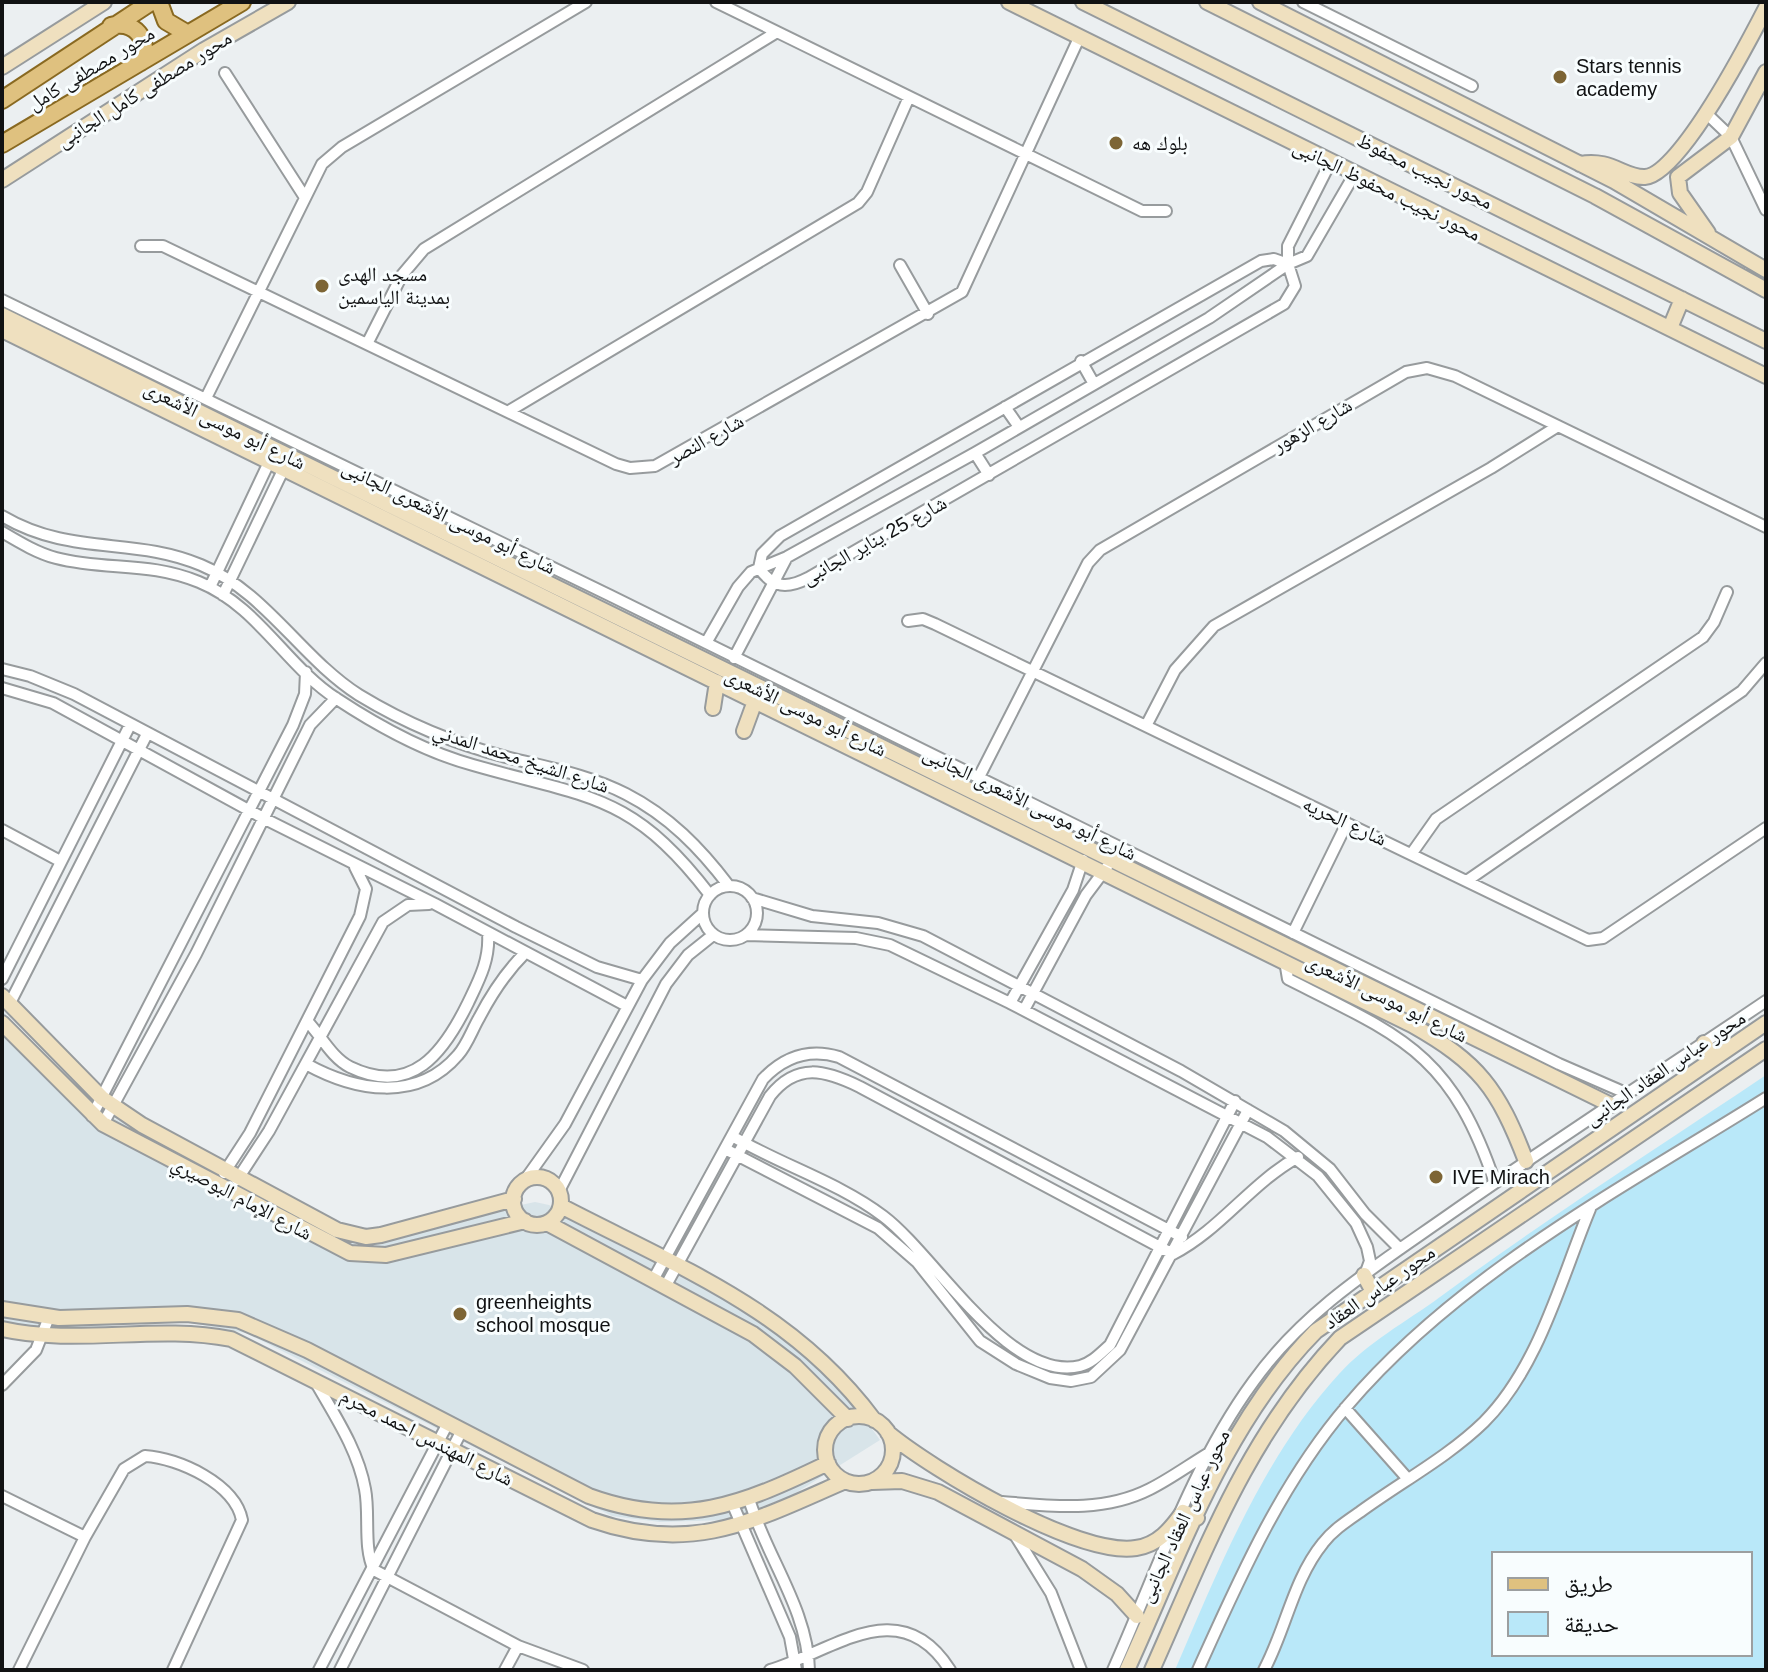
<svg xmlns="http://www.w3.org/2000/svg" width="1768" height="1672" font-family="Arial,'Noto Naskh Arabic',sans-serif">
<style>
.built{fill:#d8e4e9}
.green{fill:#b9e8f9;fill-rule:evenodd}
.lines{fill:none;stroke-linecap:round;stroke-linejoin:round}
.street-casing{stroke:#979b9d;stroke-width:14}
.secondary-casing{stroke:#979b9d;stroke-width:18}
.primary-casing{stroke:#896921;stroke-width:20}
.street{stroke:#fff;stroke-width:10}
.secondary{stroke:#efe0bf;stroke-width:14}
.primary{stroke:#dfc17f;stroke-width:16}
.poi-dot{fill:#7d6535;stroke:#f8fdfe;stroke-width:3}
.labels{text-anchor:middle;stroke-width:6;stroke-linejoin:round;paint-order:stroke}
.poi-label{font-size:20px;fill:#111213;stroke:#f8fdfe;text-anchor:start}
.street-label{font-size:20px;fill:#111213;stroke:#f8fdfe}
</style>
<rect width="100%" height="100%" fill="#ebeff1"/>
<path class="built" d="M2,1010l77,84 20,16 231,124 23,6 182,-38 14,3 123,65 110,64 72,70 26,36 -89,56 -63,24 -68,2 -48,-6 -366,-183 -55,-10h-57l-51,6 -67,-3 -14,-5z"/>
<path class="green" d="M1766,1075v595h-591c44,-102 88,-213 164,-296 29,-32 67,-52 101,-77 107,-79 216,-148 326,-222zM1494,1554h256v100h-256z"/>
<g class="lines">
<g class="street-casing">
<path id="street" d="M716,2l426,209h24
M1303,2l169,84
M225,73l79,123
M1708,115l23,22 35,73
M141,246h22l453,218 14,4 25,-2 307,-174 117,-254
M1288,264l-14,-5 -13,2 -481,275 -18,18 -3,14c14,20 28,21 49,10l476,-274 11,-18 -7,-22v-18l42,-83
M900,265l28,49
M2,300l609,296 948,468 69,30
M367,344l35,-69 22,-26 353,-217
M1081,361l13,23
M206,398l116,-234 20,-17 244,-145
M1005,407l14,20
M509,411l349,-208 9,-11 42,-95
M975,453l14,22
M2,516c70,41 130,20 199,49 65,27 100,93 158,130 46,28 99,50 151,63 40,10 79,17 116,36 43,22 74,54 103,92
M2,532c17,10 35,21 54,26 50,13 92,3 143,24 59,24 87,84 138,117 41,27 88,53 136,66 114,33 158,27 237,130
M210,587l61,-129
M223,595l63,-131
M908,621l15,-2 12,5 653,316 15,-2 163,-110
M706,643l32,-56 13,-15 36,-15 188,-104 234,-135 79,-54 19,-8 47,-81
M734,658l53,-101
M2,669l28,7 44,18 442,233 81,40 45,13
M2,688l51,15 212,116 170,85 192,102
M1147,724l28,-54 39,-44 277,-158 67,-42
M979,777l109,-214 12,-13 306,-178 21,-4 28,8 311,151
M2,830l58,31
M1412,853l24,-34 267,-182 11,-15 13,-30
M1468,880l274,-189 24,-28
M703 913a27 27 0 1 1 54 0a27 27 0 1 1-54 0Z
M752,898l60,18 66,7 45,13 258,135 103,60 46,38 35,45 35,35
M1293,933l54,-110
M746,935l110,3 34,7 120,58 257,134 51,39 38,47 11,24 3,14 -4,11
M1285,961l3,18c115,58 163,74 207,204
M2,979l128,-254
M10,1003l137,-269
M1010,1003l63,-113 10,-30
M1024,1010l62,-115 21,-28
M308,1022c13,14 24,36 42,45 62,30 94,-15 118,-64 11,-23 22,-43 20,-70
M306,1064c49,27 111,39 152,-9 9,-10 14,-25 21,-37 13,-25 26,-45 46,-65
M92,1116l201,-391 12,-31 1,-22
M103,1124l93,-170 114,-229 26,-27
M732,1136c49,29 106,46 151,80 51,38 126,167 197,150 12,-3 21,-13 30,-21l125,-244
M725,1149l153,79 39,34 63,79 36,23 34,14 21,3 20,-4 29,-27 128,-240
M224,1173l26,-40 110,-217 6,-27 -11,-22
M237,1180l32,-49 114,-209 25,-17 21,-1
M525,1180l40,-56 77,-144 28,-37 32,-29
M559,1191l107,-207 22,-29 25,-20
M653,1280l110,-201c21,-22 46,-31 76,-22l343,180
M665,1287l105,-191c27,-34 55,-26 90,-9l313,167c47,-24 78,-71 125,-97
M315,1381c20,35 43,69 50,108 5,25 -2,59 9,81l144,76 65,24
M2,1385l34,-35 13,-33
M1345,1408l62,70
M2,1496l83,41
M749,1499c17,57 59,111 60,171
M1002,1502c50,4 101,11 148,-13 20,-10 39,-24 59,-36
M733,1505l57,132 6,33
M1015,1535l36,58 30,77
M19,1670l66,-133 39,-68 21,-13c34,2 90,28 97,64l-69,150
M319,1670l129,-247
M340,1670l122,-240
M505,1670l13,-24
M770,1670c64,-19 130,-79 180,0
M1113,1670c42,-94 79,-205 140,-288 51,-72 126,-118 197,-168 104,-73 211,-142 316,-213
M1198,1670c41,-91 83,-187 149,-264 112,-132 274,-217 419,-308
M1264,1670c22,-41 29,-90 59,-127 10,-13 24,-22 37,-31 41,-30 88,-55 124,-90 55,-55 77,-143 106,-213"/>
</g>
<g class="secondary-casing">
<path id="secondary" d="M1009,2l757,374
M1083,2l683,339
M1207,2l388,194 171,94
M1260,2l354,179 152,89
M2,67l102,-65
M1580,164c31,-6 44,14 65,13 35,-2 105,-138 121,-169
M2,180l202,-130 84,-48
M1708,233l-28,-40 -2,-16 53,-40 35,-65
M2,315l1609,790
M1670,328l12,-29
M2,330l1410,695c67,38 86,63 114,136
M713,708l4,-26
M744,731l11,-30
M2,996l100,102 40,27 195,105 29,7 15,-2 133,-36
M2,1023l101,101 247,129 36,2 139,-34
M1704,1043l10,15
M513 1201a24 24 0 1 1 48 0a24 24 0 1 1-48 0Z
M561,1206c117,61 232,104 313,214
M547,1223l206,111 42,32 53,53
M1364,1275l8,15
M2,1309l57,9 128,-4 51,6 69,30 282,146c93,34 154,8 239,-33
M2,1329c76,17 153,-5 229,10l361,181c100,35 162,1 253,-39
M825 1450a34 34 0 1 1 68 0a34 34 0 1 1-68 0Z
M888,1433c45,37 190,124 248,115 22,-3 35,-19 47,-36l14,6
M872,1482l30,-1 36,11 144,77 35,25 20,22
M1127,1670c53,-116 97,-246 189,-339l450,-308
M1152,1670c54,-121 95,-234 188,-332l426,-289"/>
</g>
<g class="primary-casing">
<path id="primary" d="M159,2l7,19 22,13
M111,26c23,-6 40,13 30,36
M2,100l149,-98
M2,144l240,-142"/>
</g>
<use href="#street" class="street"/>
<use href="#secondary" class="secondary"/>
<use href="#primary" class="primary"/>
</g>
<g class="poi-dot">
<circle cx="1560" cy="77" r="8"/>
<circle cx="1116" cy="143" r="8"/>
<circle cx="322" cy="286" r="8"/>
<circle cx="1436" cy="1177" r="8"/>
<circle cx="460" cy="1314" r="8"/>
</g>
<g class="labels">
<g class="poi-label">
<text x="1576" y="73">Stars tennis<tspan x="1576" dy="23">academy</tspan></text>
<text x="1132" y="150">بلوك هه</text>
<text x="338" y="281">مسجد الهدى<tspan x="338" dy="23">بمدينة الياسمين</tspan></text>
<text x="1452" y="1184">IVE Mirach</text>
<text x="476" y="1309">greenheights<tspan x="476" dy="23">school mosque</tspan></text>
</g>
<g class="street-label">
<text transform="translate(91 68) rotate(-31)" y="7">محور مصطفى كامل</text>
<text transform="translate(144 89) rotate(-32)" y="7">محور مصطفى كامل الجانبى</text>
<text transform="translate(1425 171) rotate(26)" y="7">محور نجيب محفوظ</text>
<text transform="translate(1387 190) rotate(26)" y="7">محور نجيب محفوظ الجانبى</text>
<text transform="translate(225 425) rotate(26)" y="7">شارع أبو موسى الأشعرى</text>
<text transform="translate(1312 425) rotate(-30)" y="7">شارع الزهور</text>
<text transform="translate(706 439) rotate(-29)" y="7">شارع النصر</text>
<text transform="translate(449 517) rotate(26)" y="7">شارع أبو موسى الأشعرى الجانبى</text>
<text transform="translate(874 540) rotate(-29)" y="7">شارع 25 يناير الجانبى</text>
<text transform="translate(806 712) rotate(26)" y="7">شارع أبو موسى الأشعرى</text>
<text transform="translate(521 758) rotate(18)" y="7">شارع الشيخ محمد المدني</text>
<text transform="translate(1030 803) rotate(26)" y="7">شارع أبو موسى الأشعرى الجانبى</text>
<text transform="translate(1345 821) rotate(25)" y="7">شارع الحريه</text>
<text transform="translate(1387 998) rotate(26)" y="7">شارع أبو موسى الأشعرى</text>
<text transform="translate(1665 1068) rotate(-34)" y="7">محور عباس العقاد الجانبى</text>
<text transform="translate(242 1198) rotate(28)" y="7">شارع الإمام البوصيري</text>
<text transform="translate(1379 1287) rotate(-35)" y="7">محور عباس العقاد</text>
<text transform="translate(427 1437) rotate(27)" y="7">شارع المهندس احمد محرم</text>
<text transform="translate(1184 1516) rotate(-65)" y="7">محور عباس العقاد الجانبى</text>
</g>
</g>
<rect width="1768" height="1672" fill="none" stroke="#111213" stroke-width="8"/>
<rect x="1492" y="1552" width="260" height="104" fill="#f8fdfe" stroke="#9c9fa0" stroke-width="2"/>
<rect x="1508" y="1578" width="40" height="12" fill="#dfc17f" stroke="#9c9fa0" stroke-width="2"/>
<text x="1564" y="1592" font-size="24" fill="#111213">طريق</text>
<rect x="1508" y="1612" width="40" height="24" fill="#b9e8f9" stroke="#9c9fa0" stroke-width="2"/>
<text x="1564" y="1632" font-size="24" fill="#111213">حديقة</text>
</svg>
